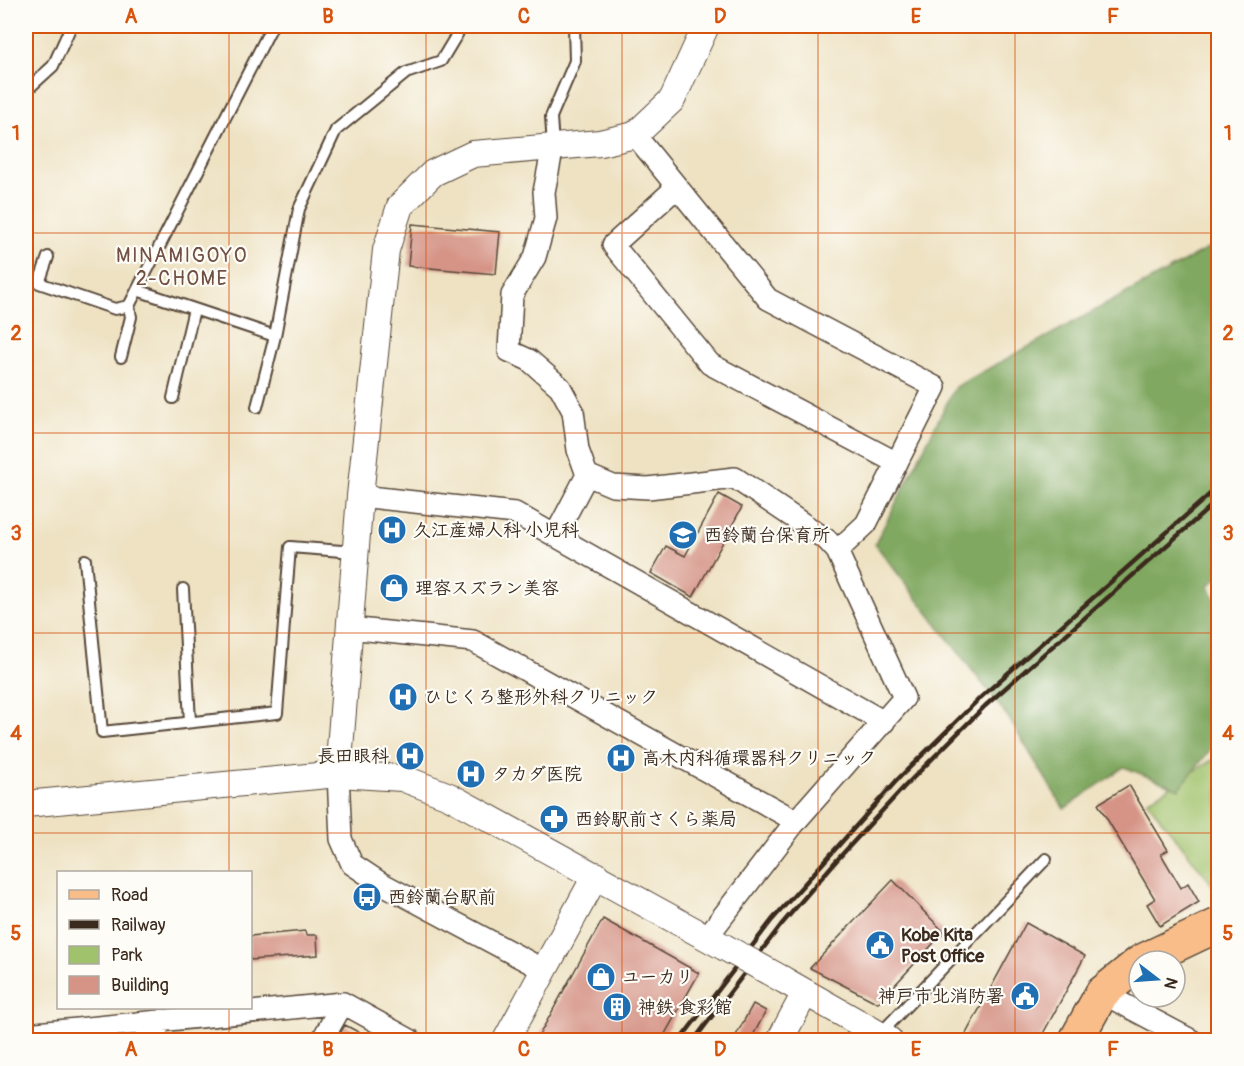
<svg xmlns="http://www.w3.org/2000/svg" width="1244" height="1066" font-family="Pangolin,'Klee One',sans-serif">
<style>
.green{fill:#a1c26c;stroke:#6e7645;stroke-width:1.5}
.forest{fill:#80a860;stroke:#5e693f;stroke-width:1.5}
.building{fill:#d69487}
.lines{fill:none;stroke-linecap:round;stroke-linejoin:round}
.service-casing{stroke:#564637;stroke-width:14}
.minor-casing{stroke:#564637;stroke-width:24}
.tertiary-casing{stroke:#564637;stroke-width:28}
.primary-casing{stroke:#564637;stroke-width:36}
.service{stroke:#fff;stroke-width:10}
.minor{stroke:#fff;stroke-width:21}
.tertiary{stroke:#fff;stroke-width:26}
.primary{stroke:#f8bd89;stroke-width:33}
.rail{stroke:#3b2a1e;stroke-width:4.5}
.tertiary-bridge-casing{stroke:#564637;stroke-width:28;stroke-linecap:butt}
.tertiary-bridge{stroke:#fff;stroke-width:26}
.grid{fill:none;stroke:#d7540e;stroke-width:1.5;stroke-opacity:0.55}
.labels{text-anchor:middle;stroke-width:4.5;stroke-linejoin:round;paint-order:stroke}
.poi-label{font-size:18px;font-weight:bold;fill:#3b2a1e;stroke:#fdfcf7;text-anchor:start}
.neighbourhood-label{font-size:20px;letter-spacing:1.5px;fill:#714f43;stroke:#fdfcf7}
.neatline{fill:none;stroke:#d7540e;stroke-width:2}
.grid-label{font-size:20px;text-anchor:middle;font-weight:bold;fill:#d7540e}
</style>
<rect width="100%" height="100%" fill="#fdfcf7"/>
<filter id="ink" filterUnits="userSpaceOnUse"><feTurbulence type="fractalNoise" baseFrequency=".0167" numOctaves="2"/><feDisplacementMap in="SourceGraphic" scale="12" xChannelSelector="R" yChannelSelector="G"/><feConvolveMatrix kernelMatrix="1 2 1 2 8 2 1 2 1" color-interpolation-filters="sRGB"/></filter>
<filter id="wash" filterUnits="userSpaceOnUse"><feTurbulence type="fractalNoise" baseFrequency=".008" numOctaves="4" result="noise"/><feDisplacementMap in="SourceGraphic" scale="24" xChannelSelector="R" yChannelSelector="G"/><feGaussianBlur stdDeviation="1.35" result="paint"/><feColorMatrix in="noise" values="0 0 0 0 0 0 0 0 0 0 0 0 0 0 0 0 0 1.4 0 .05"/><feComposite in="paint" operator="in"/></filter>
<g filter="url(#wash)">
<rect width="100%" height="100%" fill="#eee2c3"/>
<path class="green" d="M1218,756v136l-71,-91z
M162,1020l-11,20h-125z"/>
<path class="forest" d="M1218,243v335l-10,8 10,20v134l-39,49 -55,-22 -60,42 -56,-92 -133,-173 80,-157z"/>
<g id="blocks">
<path class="building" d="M412,224l88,8 -4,42 -88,-8z
M719,494l23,13 -49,90 -42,-24 15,-27 19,10z
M1129,785l39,65 -7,4 20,34 7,-5 11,19 -39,24 -13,-22 8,-5 -57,-95z
M893,880l51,52 -66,71 -68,-35z
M603,919l96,54 -38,68h-125z
M1026,923l59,33 -46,85h-77z
M305,931l1,4h11l1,20 -68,5v-24z
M753,1004l13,7 -16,30h-17z
M345,1025l30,16h-39z"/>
</g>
</g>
<g filter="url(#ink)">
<use href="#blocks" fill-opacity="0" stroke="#564637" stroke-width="1.5"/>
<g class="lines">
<g class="service-casing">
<path id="service" d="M26,88l4,-1 23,-21 18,-40
M553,146l-2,-29 24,-56 -1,-35
M48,257l-9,26 76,26 14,-3 143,-280
M137,290l138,46
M121,357l10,-40 -2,-11
M173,398l21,-89
M257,407l18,-71 24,-127 37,-79 70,-57 35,-12 21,-35
M85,560l17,172 175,-19 13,-166 65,5
M183,589l7,133
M879,1035l167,-176"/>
</g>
<g class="minor-casing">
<path id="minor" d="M635,135l133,164 167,88 -69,137 -29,27 67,147 -108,123 -89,116
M553,146l-9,46 2,26 -11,39 -23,38 -3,56 20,9 31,27 13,24 5,39 9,25 26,11 35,2 87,-10 92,62 10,11
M677,187l-64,58 97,119 187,99
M360,496l155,17 369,209
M555,536l32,-61
M349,628l124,13 323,180
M338,774l3,65 11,25 27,18 165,88
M1102,993l89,47
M26,1034l317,-31 67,37
M151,1040l11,-20
M322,1040l21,-37"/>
</g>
<g class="tertiary-casing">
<path id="tertiary" d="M338,774l22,-278 26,-246 14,-44 33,-33 40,-19 127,-11 35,-8 37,-35 34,-74
M26,804l312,-30 64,4 47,18 275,151
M782,979l107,61
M506,1040l90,-165
M780,1040l25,-47"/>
</g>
<g class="primary-casing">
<path id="primary" d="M1142,961l76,-36
M1076,1040l26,-47 37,-30"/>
</g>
<use href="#service" class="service"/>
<use href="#minor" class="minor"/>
<use href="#tertiary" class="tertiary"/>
<use href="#primary" class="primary"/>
<path class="rail" d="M680,1040l92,-120 126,-141 82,-81 238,-211
M694,1040l87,-115 55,-64 68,-74 81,-81 233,-206"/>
<g class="tertiary-bridge-casing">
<path id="tertiary-bridge" d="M724,947l58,32"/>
</g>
<use href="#tertiary-bridge" class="tertiary-bridge"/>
</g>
</g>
<path class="grid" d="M229,26v846M426,26v1014M622,26v1014M818,26v1014M1015,26v1014M26,233h1192M26,433h1192M26,633h1192M26,833h1192M229,1008v32"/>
<defs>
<g id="hospital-disc" transform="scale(1.5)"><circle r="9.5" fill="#1f6fb2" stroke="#fdfcf7"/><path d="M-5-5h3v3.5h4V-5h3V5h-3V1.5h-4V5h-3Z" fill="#fff"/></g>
<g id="school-disc" transform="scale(1.5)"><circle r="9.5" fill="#1f6fb2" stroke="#fdfcf7"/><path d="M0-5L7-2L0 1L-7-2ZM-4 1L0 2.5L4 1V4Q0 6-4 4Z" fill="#fff"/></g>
<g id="shop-disc" transform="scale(1.5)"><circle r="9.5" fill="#1f6fb2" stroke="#fdfcf7"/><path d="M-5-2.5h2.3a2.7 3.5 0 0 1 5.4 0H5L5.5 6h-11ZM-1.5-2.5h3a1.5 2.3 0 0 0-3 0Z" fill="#fff"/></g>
<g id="pharmacy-disc" transform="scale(1.5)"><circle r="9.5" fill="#1f6fb2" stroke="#fdfcf7"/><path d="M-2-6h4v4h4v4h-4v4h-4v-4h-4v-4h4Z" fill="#fff"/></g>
<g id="bus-disc" transform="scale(1.5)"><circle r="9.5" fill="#1f6fb2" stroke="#fdfcf7"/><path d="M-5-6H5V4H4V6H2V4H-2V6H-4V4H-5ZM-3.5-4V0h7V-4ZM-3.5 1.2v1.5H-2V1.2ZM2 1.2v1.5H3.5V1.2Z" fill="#fff"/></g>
<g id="civic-disc" transform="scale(1.5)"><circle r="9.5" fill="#1f6fb2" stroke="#fdfcf7"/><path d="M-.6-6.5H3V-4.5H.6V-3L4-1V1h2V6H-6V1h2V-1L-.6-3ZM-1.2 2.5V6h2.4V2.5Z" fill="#fff"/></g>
<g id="building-disc" transform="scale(1.5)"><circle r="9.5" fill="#1f6fb2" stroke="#fdfcf7"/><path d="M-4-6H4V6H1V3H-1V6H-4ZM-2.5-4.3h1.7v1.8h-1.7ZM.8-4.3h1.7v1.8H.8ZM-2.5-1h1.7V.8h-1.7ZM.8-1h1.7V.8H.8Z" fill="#fff"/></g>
</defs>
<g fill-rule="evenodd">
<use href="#hospital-disc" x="392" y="530"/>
<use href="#school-disc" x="683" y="535"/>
<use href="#shop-disc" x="394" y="588"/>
<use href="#hospital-disc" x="403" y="697"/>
<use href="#hospital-disc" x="410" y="756"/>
<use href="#hospital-disc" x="621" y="758"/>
<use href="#hospital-disc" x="471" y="774"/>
<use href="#pharmacy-disc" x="554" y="819"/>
<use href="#bus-disc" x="367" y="897"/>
<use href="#civic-disc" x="880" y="945"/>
<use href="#shop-disc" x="601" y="977"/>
<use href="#civic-disc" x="1025" y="996"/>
<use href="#building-disc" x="617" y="1007"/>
</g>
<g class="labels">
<g class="poi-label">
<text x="413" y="536">久江産婦人科 小児科</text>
<text x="704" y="541">西鈴蘭台保育所</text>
<text x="415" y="594">理容スズラン美容</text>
<text x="424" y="703">ひじくろ整形外科クリニック</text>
<text x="389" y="762" text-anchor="end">長田眼科</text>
<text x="642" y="764">高木内科循環器科クリニック</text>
<text x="492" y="780">タカダ医院</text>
<text x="575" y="825">西鈴駅前さくら薬局</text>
<text x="388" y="903">西鈴蘭台駅前</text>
<text x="901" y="941">Kobe Kita<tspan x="901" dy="21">Post Office</tspan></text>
<text x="622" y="983">ユーカリ</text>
<text x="1004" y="1002" text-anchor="end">神戸市北消防署</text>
<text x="638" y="1013">神鉄 食彩館</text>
</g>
<g class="neighbourhood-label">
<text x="182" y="262">MINAMIGOYO<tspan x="182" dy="23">2-CHOME</tspan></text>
</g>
</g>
<rect width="1244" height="1066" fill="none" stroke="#fdfcf7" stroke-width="66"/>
<rect x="57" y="871" width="195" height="138" fill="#fdfcf7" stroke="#afa8a0" stroke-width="1.5"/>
<rect x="69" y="890" width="30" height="9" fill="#f8bd89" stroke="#afa8a0" stroke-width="1.5"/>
<text x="111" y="901" font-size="18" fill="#3b2a1e">Road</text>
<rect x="69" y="920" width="30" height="9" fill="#3b2a1e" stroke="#afa8a0" stroke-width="1.5"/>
<text x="111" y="931" font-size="18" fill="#3b2a1e">Railway</text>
<rect x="69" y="946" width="30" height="18" fill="#a1c26c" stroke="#afa8a0" stroke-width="1.5"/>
<text x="111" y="961" font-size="18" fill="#3b2a1e">Park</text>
<rect x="69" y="976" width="30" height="18" fill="#d69487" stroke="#afa8a0" stroke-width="1.5"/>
<text x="111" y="991" font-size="18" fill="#3b2a1e">Building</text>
<g transform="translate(1157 979) rotate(107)"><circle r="28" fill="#fdfcf7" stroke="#afa8a0" stroke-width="1.5"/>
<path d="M0-4.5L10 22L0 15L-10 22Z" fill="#1f6fb2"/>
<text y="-9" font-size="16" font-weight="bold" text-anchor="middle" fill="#3b2a1e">N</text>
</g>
<rect x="33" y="33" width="1178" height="1000" class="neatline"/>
<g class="grid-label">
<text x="131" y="23">A</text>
<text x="328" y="23">B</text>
<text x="524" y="23">C</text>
<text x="720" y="23">D</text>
<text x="916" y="23">E</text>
<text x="1113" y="23">F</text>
<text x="16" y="140">1</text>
<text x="1228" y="140">1</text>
<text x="16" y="340">2</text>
<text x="1228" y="340">2</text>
<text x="16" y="540">3</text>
<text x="1228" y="540">3</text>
<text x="16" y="740">4</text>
<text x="1228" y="740">4</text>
<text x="16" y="940">5</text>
<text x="1228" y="940">5</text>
<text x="131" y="1056">A</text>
<text x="328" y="1056">B</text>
<text x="524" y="1056">C</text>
<text x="720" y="1056">D</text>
<text x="916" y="1056">E</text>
<text x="1113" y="1056">F</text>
</g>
</svg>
